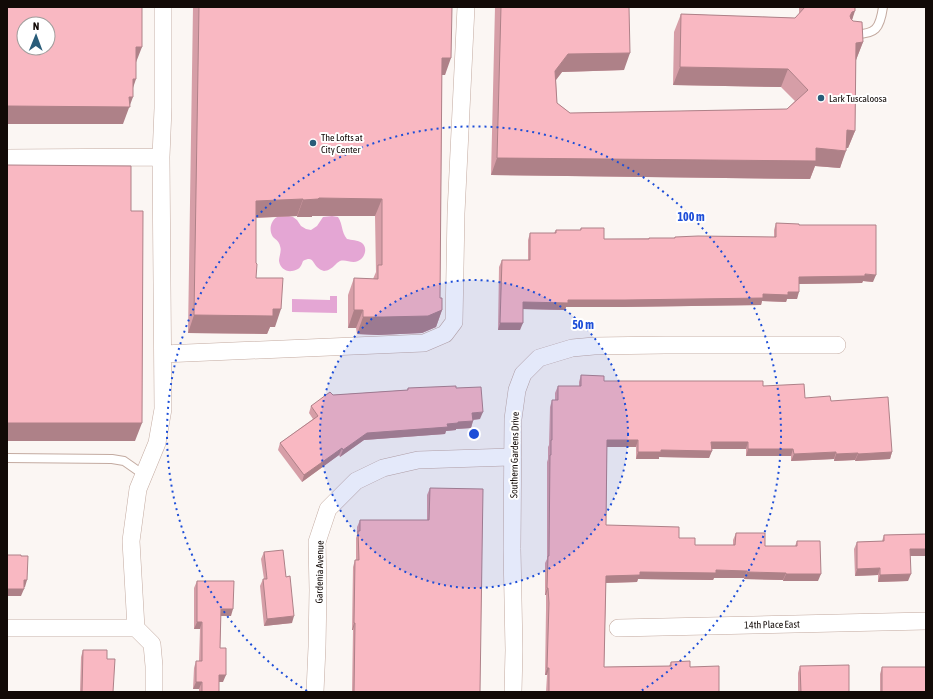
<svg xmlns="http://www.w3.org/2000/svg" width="933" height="699" font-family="'Asap Condensed',sans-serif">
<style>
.water{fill:#e4a6d4}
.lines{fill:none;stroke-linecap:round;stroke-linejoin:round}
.lane-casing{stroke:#c3aaa0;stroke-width:10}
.street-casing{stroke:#c3aaa0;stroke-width:18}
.lane{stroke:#fff;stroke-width:8}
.street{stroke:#fff;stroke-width:17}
.wall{fill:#d69ea7}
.shaded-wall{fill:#ae8188}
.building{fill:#f9b8c2;stroke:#ae8188;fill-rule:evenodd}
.ring{fill:none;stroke:#1d4ed8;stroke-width:2;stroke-dasharray:2 4}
.poi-dot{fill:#295c79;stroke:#fff;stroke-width:1.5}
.labels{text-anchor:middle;stroke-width:4;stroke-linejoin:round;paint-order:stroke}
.poi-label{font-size:10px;fill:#120a07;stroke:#fff;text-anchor:start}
.street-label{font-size:10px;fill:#120a07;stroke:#fff}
.centre{fill:#1d4ed8;stroke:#fff;stroke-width:2}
.ring-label{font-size:12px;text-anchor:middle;font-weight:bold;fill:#1d4ed8;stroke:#fff;stroke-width:4;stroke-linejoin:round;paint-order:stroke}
</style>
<rect width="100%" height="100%" fill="#fbf6f3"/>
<path class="water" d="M285,215l8,2 4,3 4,6 5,3 5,1 6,-4 6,-9 9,-1 6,1c5,7 3,15 9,22 4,1 11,1 15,4 6,5 3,15 -4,18 -6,3 -12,-2 -18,0 -4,2 -6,6 -10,8 -1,1 -5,2 -6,2 -3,-1 -5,-2 -7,-4 -5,-5 -4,-11 -14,-6 -2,6 -4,9 -11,10 -6,1 -12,-3 -13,-10 0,-5 3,-10 1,-15 -1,-5 -4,-6 -7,-9 -5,-7 -2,-18 6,-21 2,-1 4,-1 6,-1z
M330,296h7v17l-45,-1v-13l38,1z"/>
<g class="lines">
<g class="lane-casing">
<path id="lane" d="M853,34c23,1 27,-6 30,-27
M7,458l105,1 12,2 20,14"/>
</g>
<g class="street-casing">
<path id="street" d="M7,158l154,-1
M163,354l261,-11 21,-9 9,-12 2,-109 10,-206
M7,628h129
M136,628l-5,-87 7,-52 19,-46 6,-34 -2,-252 2,-49v-101
M136,628l16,16 2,22v26
M618,628l308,-7
M315,692l2,-45 1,-57 -1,-48 11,-33 28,-28 27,-13 35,-8 95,-3
M513,692l1,-42 -2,-101 1,-130 4,-29 6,-16 16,-16 33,-10 22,-2 71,-1h172"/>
</g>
<use href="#lane" class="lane"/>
<use href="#street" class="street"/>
</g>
<path class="wall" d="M193,7h259l-7,68h-3l-2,223 2,12 -6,17 -14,6 -44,2 -21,-1 -1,-6h-8v-33l6,-17 19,1 3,-7 -1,-56h-63v1h-15v-1l-41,2v60l19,49h-5l-3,7 -79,-1z
M495,7h134l-5,63 -62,2 -6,8 1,23 13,10 217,-4 8,-8 -14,-14 -108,-2 1,-53 7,-18 114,4 4,-4v-7h56l-3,13 11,22 -7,18 -1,71 -7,17h-2l-6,20 -25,-2 -5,13 -319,-4z
M776,223l23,2 74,57 -10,-1 -1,2 -63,1 -2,15h-10l-1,3 -24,-1 -1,4 -139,2h-56l-1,3 -42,-1 -3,21h-22l1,-63 3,-7h26v-20l2,-7h24l2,-3h24l1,-2 23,11 70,-1 1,-1h99v-7z
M581,375l23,6 159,5 42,12 26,3 61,51 -2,7 -35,2v-1l-21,1v-2l-43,2v-5h-45v-7h-34l-3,9 -50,-1v2h-23v-12h-29l-1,78 73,13 16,7h38v-5l3,-7 29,13h30l2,-5 21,40h-35v-1l-39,-1v-1h-30l-1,2 -75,-1 -1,3 -31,1 -2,84 65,-1 2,-4 19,5 29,25h-173l1,-17h-2l1,-65v-15h-1v-32l2,-4v-97l1,-3v-12l1,-2 1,-38 2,-7h3v-7l3,-7h21v-4z
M408,388h48l24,31 -7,1 -2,8 -15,1v1l-10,1 -1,3 -81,6 -24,17 -1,-2 -37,27 -24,-32 2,-7 33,-24 -4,-6 2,-7 22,-11 74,-5z
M430,488l50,204h-128l1,-62h-1l1,-63 2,-7h1v-22l1,-3v-8l3,-7h67v-25z
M926,534v22h-16l-2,25 -30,1v-7l-23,1 -1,-27 3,-7 25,-1 2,-6z
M264,552l22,25 6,46 -28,3 -4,-40 3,-7h1l-3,-20z
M197,581l34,35h-10l-1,32 3,34h-4v10h-20v-3h-6l1,-21 2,-7h3l1,-32h-6v-41z
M83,650l24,9 6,33h-33l1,-35z
M800,666l49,26h-51v-19z
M882,667l44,25h-46v-18z"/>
<path class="shaded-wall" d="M855,11l-6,18 1,-13 2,-4z
M863,42l-7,18h-6l6,-17z
M136,47h6l-7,18z
M630,53l-6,17 -62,2 -13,17 6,-18 13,-17z
M442,58h9l-6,17h-9z
M680,67l108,2 -7,18 -108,-2z
M133,79h3l-6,18z
M129,97h4l-10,27h-116v-18z
M847,130l8,1 -7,17h-8z
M816,148l30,3 -6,17 -25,-2 -5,13 -319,-4 6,-17z
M319,198l63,1 -7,17h-63v1h-15l6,-17z
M303,199l-6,17 -47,2 6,-17z
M865,274l11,1 -3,7 -10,-1 -1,2 -65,1 2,-7z
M788,292h11l-2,7h-10l-1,3 -24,-1 -1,4 -139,2h-56l-1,3 -44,-1 2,-7 45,-2 195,-6z
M273,309h8l-6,18h-5l-3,7 -79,-1 6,-18z
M354,310h9l-7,18h-8z
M442,310l-6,17 -14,6 -44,2 -21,-1 6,-17z
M500,323h23l-3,7h-22z
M483,412l-3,7 -10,1 2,-7z
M473,421l-2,7 -15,1v1l-10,1 -1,3 -81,6 -24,17 3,-7 24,-17 80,-9 11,-2z
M7,423h135l-7,18h-128z
M607,440h31l-2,7h-31z
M711,442h37l-2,7h-37z
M342,448l-3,7 -37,27 2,-7z
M748,449h45l-2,7h-45z
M661,450l51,1 -3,7 -50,-1v2h-23l2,-7z
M836,452l-2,7 -43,2 3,-7z
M892,452l-2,7 -35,2 3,-7z
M858,453l-3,7 -21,1 2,-7z
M910,549h16v7h-19z
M880,568l-2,7 -23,1 2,-7z
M716,570l31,1 -3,7h-30l-1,2 -75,-1 -1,3 -34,1 3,-7 34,-4z
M747,572l39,1 -3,7 -39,-1z
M786,574h35l-3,7h-35z
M911,574l-3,7 -30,1 2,-7z
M24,580h3l-2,7h-3z
M547,588h1l-2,7h-1z
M7,589h17l-3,7h-14z
M221,609h12l-2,7h-12z
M294,616l-2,7 -28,3 3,-7z
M197,622h5l-2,7h-6z
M354,623h1l-2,7h-1z
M547,668h2l-2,7h-2z
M219,675h7l-3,7h-6z
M196,682h6l-3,7h-6z"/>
<path class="building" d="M7,7h135v40h-6v32h-3v18h-4l1,10 -123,-1zM24,24h24v24h-24z
M199,7h253l-1,51h-9l-2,240h2v12l-14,6 -44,1h-21v-7h-9v-32l24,1v-14h4v-66l-63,-1 -1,1 -15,1v-1l-47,2v62l1,1 -1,14h27l-2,31h-8v7l-79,-1z
M501,7h128l1,46 -62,1 -13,17 2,32 13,10 217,-4 21,-19 -20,-21 -108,-2 1,-53 114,4 10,-11h50v4l-3,1 -2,4 1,3 2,2 9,1 1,20 -7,1 -1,88 -8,-1 -1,21 -30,-3v13l-319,-3z
M7,165l124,1v45h12l-1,212h-135z
M776,223l23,1v1h77v50l-11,-1v2l-66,1v15h-11v3l-25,-1v4l-138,2h-57v3l-45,-1v21h-23l2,-63h28v-27h26v-3h25v-2h23v11h45v-1h26v-1l23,-1 78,1z
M581,375l23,1v5h159v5l41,-2 1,14 25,-2 1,5 57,-4 4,55 -34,2v-1l-22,1v-2l-42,2 -1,-5h-45v-7h-37l1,9 -51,-1v2h-23v-12h-31l-1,85 73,2v11h16v7h40l1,-12h29v13h32v-5h23l1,33h-35v-1l-39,-1v-1l-31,-1v3l-76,-1v3l-34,1 -2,91 67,-1v-4l19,-1v6l29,-1v26h-170v-24h-2l2,-65 -1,-15h-1l1,-32h1l1,-101h1v-15h1v-40h6v-14h23z
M456,386v2l25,-1 2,25 -11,1 1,8 -15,1v1l-11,1 1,3 -81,6 -24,17 -1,-2 -38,27 -24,-32 38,-27 -7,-10 19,-14 3,3 75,-5v-2z
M430,488l53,1 -3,203h-126l1,-69h-1l1,-63h4l-1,-29h2v-11h69z
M926,534v15h-16l1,25 -31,1v-7l-23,1v-27l27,-1v-6z
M283,550l3,27 4,-1 4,40 -27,3 -4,-40h4l-3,-27z
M7,555h14v1h7l-1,24h-3v9h-17z
M197,581h37l-1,28h-12l-1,39h6v27h-7v17h-17v-10h-6v-21h6v-39h-5z
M83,650h24v9h8l-2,33h-31z
M849,665v27h-48l-1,-26z
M882,667h44v25h-44z"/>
<circle cx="474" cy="434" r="154" fill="#1d4ed8" fill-opacity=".12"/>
<g class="ring">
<circle cx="474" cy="434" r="154"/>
<path d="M307 691A307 307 0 1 1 641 691"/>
</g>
<g class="poi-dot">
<circle cx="821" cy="98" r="4"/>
<circle cx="313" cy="143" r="4"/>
</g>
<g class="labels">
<g class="poi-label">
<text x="829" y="102">Lark Tuscaloosa</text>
<text x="321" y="141">The Lofts at<tspan x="321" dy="12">City Center</tspan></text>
</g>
<g class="street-label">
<text transform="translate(514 455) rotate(-89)" y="4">Southern Gardens Drive</text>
<text transform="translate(319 572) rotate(-89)" y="4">Gardenia Avenue</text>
<text transform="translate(772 624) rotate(-1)" y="4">14th Place East</text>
</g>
</g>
<circle cx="474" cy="434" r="6" class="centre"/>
<g class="ring-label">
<text x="691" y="221">100 m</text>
<text x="583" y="329">50 m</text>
</g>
<rect width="933" height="699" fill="none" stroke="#120a07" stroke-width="16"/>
<g transform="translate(36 36) rotate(1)"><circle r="19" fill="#ffffff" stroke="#a09d9c"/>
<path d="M0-3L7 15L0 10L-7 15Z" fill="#295c79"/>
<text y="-6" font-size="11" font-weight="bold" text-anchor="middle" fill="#120a07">N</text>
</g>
</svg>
